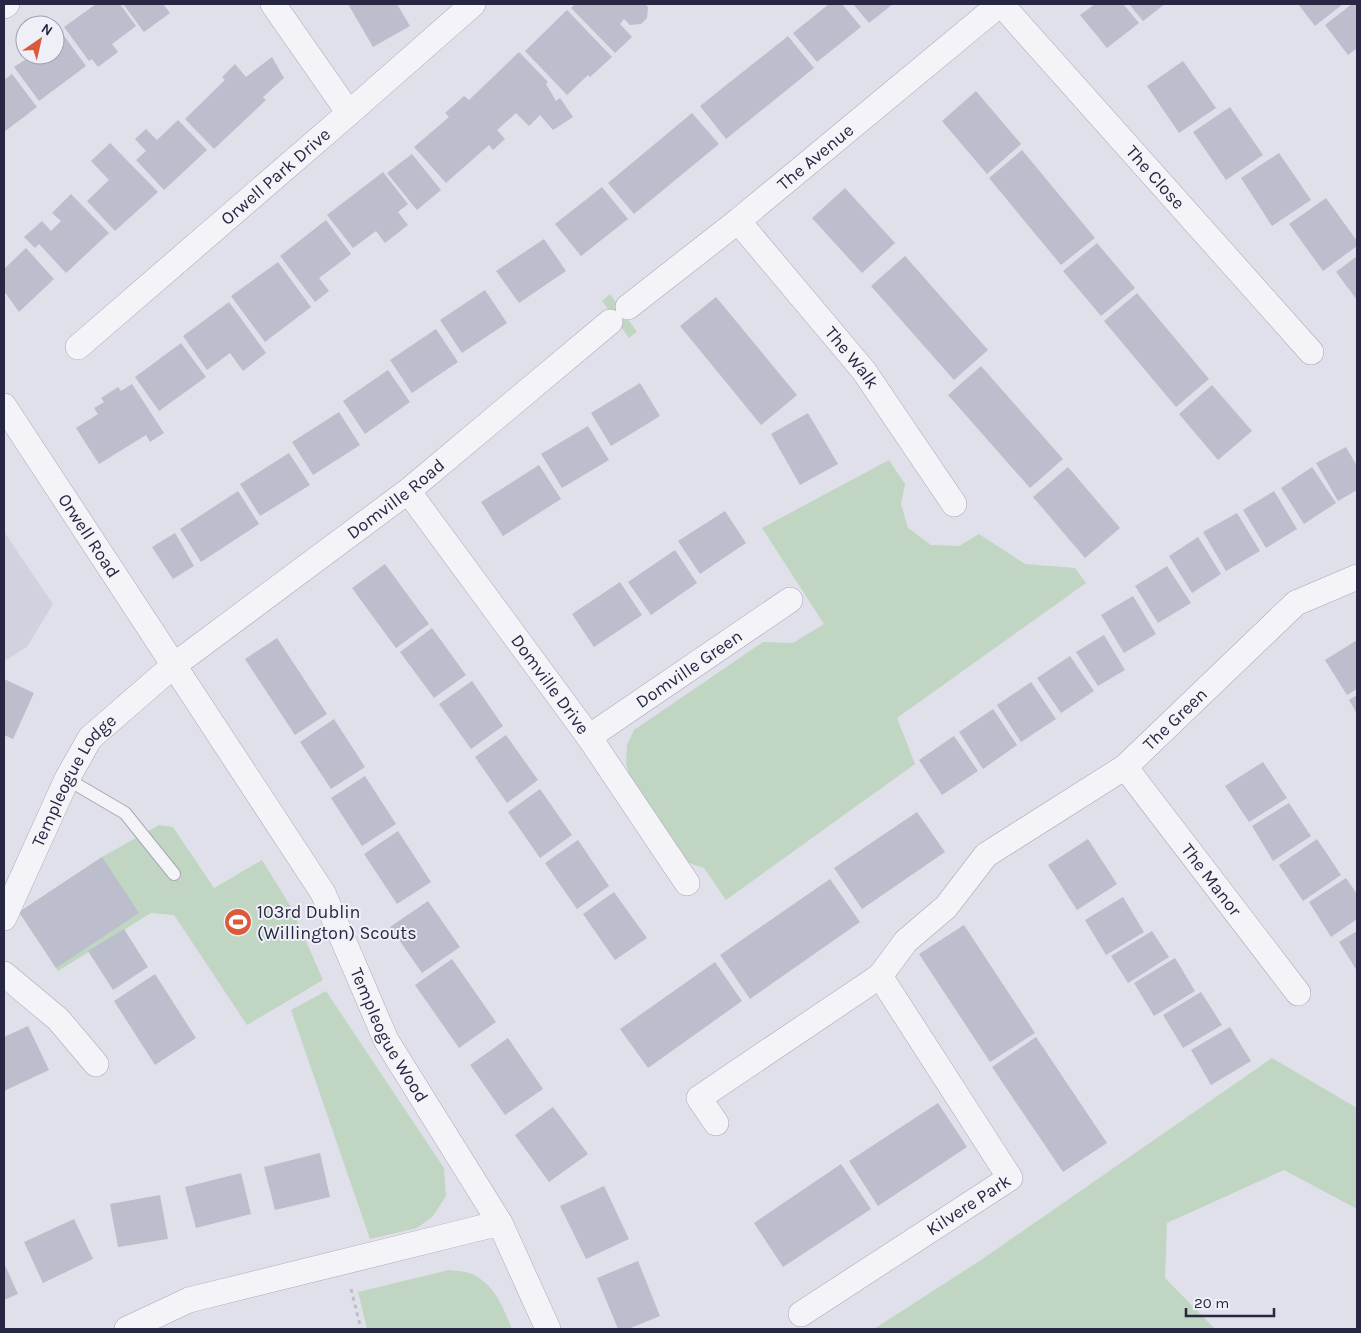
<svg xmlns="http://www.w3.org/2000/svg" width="1361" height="1333" font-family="Karla,sans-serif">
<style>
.built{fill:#d1d2df}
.green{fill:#c0d5c2}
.building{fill:#bcbdcd}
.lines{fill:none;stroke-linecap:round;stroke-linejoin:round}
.service-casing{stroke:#a8a8b8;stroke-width:14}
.minor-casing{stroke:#a8a8b8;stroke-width:26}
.path{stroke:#bebec9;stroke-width:3;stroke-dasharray:4 4;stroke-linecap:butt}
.service{stroke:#f3f3f8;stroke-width:12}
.minor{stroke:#f3f3f8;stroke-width:25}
.labels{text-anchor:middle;stroke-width:4;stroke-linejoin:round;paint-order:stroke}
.street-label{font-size:18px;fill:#272743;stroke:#eff0f7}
.poi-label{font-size:18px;fill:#272743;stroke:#eff0f7;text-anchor:start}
</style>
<rect width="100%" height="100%" fill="#e0e0ea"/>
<path class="built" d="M4,532l49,72 -26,43 -23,14z"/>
<path class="green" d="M610,294l27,38 -8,6 -27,-37z
M889,460l16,24 -4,20 7,24 23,17 28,1 20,-12 46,30 50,4 11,15 -189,135 18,46 -189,136 -22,-32 -18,-6 -55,-82 -5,-16 1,-19 7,-15 129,-88 30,1 31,-19 -62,-96z
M159,825l14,2 41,61 48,-28 29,47 32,73 -76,45 -73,-110 -23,-2 -93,58 -39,-59 83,-55z
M326,991l118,177 2,28 -13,20 -16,12 -47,11 -79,-229z
M1272,1058l85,50v101l-73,-39 -117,53 -2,55 50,51h-341l107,-69z
M449,1270c7,1 16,1 23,4 23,11 31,33 40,55h-145l-9,-37z"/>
<path class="building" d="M96,4h24l16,22 -24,18 6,8 -20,15 -6,-8 -3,2 -25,-34z
M123,4h40l7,9 -26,19z
M348,4h49l13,22 -37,21z
M575,4h70l3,3 -1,11 -6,6 -11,1 -6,-6 -4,5 12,13 -17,16 -44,-45z
M829,4h13l19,23 -44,35 -24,-29z
M853,4h40l-24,19z
M1095,4h28l16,19 -32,25 -27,-33z
M1129,4h36l-22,17z
M1298,4h45l-28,22z
M1352,4h5v44l-9,7 -23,-30z
M567,10l45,47 -22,20 -2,-2 -21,20 -42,-44z
M62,33l24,33 -47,35 -25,-34 18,-12h23v-17z
M788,36l26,32 -88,71 -26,-33z
M519,52l29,30 -2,2 10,17 4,-3 13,19 -20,13 -13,-15 -11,11 -13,-13 -19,17 8,9 -12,11 -4,-5 -43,38 -32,-36 35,-30 -4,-4 19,-17 5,4z
M272,57l12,21 -21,19 3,3 -52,49 -29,-30 40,-39 -3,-3 13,-13 11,13z
M1183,61l33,47 -37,25 -32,-47z
M12,74l25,33 -33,25v-52z
M976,91l45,53 -34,30 -45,-53z
M1230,107l33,48 -37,25 -33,-48z
M692,113l27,31 -85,70 -26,-31z
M178,120l29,30 -43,40 -28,-30 10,-9 -11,-12 11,-10 11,11z
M110,143l48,49 -43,39 -28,-30 22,-21 -18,-19z
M1022,150l73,88 -34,27 -72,-87z
M1279,153l32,47 -39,26 -31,-48z
M412,154l29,36 -24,20 -30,-37z
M383,172l25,32 -10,8 10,13 -23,18 -9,-12 -23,17 -26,-33z
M602,187l26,32 -47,37 -26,-32z
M845,188l50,55 -33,30 -50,-55z
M71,194l38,39 -43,40 -27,-29 -4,4 -11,-11 18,-16 9,10 10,-10 -9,-8z
M1326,198l31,43v5l-34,25 -34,-47z
M326,220l25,34 -32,24 10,13 -14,11 -35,-46z
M544,239l22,32 -47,32 -23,-32z
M1097,243l38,45 -34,28 -38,-45z
M26,248l28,31 -35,33 -15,-21v-22z
M905,256l83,94 -34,30 -83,-94z
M1357,256v44l-21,-28z
M278,262l33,45 -46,35 -34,-46z
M485,290l22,33 -45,30 -22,-33z
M1137,293l72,86 -33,28 -72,-86z
M716,297l81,98 -36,30 -81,-99z
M229,302l37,51 -23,18 -13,-18 -23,17 -24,-34z
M436,329l22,33 -46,31 -22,-33z
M181,343l25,34 -47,34 -24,-34z
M981,366l82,93 -33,29 -82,-93z
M388,370l22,32 -45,32 -22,-33z
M640,383l20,33 -49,30 -20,-33z
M132,384l32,49 -14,9 -4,-7 -47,29 -23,-36 22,-14 -4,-6 10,-6 -3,-4 17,-11 3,4z
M1212,385l40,46 -34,29 -39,-46z
M339,412l21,33 -47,30 -21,-33z
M808,413l30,51 -38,21 -29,-51z
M588,426l21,34 -47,28 -21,-34z
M1346,447l11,19v24l-19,11 -22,-38z
M289,453l21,32 -50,31 -20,-32z
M539,465l22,34 -58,37 -22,-34z
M1068,467l52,61 -35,30 -52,-61z
M1312,467l24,36 -32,21 -23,-36z
M238,491l21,33 -58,38 -21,-33z
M1274,491l23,38 -31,19 -23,-38z
M725,511l21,32 -46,31 -22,-33z
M1237,513l23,38 -34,20 -23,-39z
M175,533l19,33 -21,13 -21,-32z
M1198,537l23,37 -29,19 -23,-37z
M675,550l22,33 -46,32 -23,-33z
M385,564l44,60 -33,24 -44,-60z
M1167,566l24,37 -33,20 -23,-37z
M620,582l22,33 -48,32 -22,-33z
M1133,596l23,38 -32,19 -23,-38z
M432,628l34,47 -32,23 -34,-46z
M1104,635l21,35 -27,16 -22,-34z
M277,638l50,76 -32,21 -50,-76z
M1357,640v49l-10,6 -22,-35z
M1070,656l24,35 -33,22 -24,-35z
M4,679l30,14 -21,46 -9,-4z
M472,681l31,45 -32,23 -32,-45z
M1031,682l25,37 -35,23 -24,-37z
M1357,695v19l-8,-14z
M993,709l24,36 -34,24 -24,-37z
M334,719l31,48 -34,22 -31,-47z
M506,735l32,45 -31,23 -32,-46z
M954,736l24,35 -36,24 -23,-35z
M1263,762l24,36 -38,24 -24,-36z
M365,776l31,48 -34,22 -31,-48z
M540,789l32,46 -32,23 -32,-46z
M1289,803l22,33 -38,25 -21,-35z
M917,812l28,40 -83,57 -28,-41z
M398,831l33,51 -34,22 -33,-50z
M1088,839l29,45 -40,26 -29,-45z
M1317,839l24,36 -38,26 -24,-36z
M578,840l31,46 -32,23 -32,-46z
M102,857l37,56 -83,55 -37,-56z
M1346,878l11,16v25l-26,18 -22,-35z
M830,879l30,43 -110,77 -30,-44z
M614,892l33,46 -32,22 -32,-46z
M1123,897l21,35 -38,23 -21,-35z
M428,901l32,46 -38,26 -32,-46z
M964,925l71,108 -45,29 -71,-108z
M124,929l24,38 -35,23 -25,-39z
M1152,931l17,26 -41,26 -17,-27z
M1357,931v40l-18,-29z
M1175,958l20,33 -41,25 -20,-33z
M452,959l44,63 -37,26 -44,-63z
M715,962l27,39 -94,67 -28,-39z
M155,974l41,64 -41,27 -41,-64z
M1201,992l21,33 -39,23 -20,-33z
M28,1026l21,44 -45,21v-54z
M1230,1027l21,34 -40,24 -20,-35z
M1036,1037l71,106 -44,29 -71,-105z
M508,1038l35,51 -38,26 -35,-50z
M938,1103l29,44 -89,59 -29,-45z
M553,1107l35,47 -39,28 -34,-47z
M320,1153l10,44 -55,13 -11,-43z
M841,1164l30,45 -88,58 -29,-44z
M241,1173l10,41 -55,14 -11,-41z
M604,1186l25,53 -43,20 -26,-53z
M160,1195l8,44 -50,8 -8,-43z
M74,1219l19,40 -50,24 -19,-41z
M638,1261l22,55 -32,13h-10l-21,-51z
M4,1263l14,31 -14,6z"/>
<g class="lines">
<g class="service-casing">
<path id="service" d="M67,779l58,34 49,61"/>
</g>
<g class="minor-casing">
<g id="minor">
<path d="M273,4l76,109"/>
<path id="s1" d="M1001,4l310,348"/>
<path d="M4,6l3,-2"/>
<path id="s2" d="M738,221l126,150 90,133"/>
<path id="s3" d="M628,307l110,-86 262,-217"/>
<path id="s4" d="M78,347l271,-234 124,-109"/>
<path id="s5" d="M4,406l319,487 63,147 114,183 48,106"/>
<path id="s6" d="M408,491l181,246 98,146"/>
<path id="s7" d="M589,737l201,-137"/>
<path id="s8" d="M1125,767l173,226"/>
<path id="s9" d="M4,918l63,-139 23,-41 83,-72 235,-175 202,-169"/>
<path d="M4,974l54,45 38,45"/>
<path id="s10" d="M716,1123l-17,-25 181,-122 26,-35 40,-34 40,-52 139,-88 171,-164 61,-26"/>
<path id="s11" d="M801,1314l209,-136 -130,-202"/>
<path d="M127,1329l62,-29 311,-77"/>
</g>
</g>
<path class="path" d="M351,1289l10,40"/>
<use href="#service" class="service"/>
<use href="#minor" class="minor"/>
</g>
<defs>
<g id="stadium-disc" transform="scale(1.4375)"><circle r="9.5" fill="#db5a39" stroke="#eff0f7"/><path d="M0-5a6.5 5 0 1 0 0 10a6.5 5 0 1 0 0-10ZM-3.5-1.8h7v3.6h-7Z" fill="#fff"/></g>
</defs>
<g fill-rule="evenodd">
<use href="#stadium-disc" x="238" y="922"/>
</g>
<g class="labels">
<g class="street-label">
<text dy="6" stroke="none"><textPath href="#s3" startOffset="240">The Avenue</textPath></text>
<text dy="6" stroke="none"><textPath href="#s4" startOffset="261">Orwell Park Drive</textPath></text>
<text dy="6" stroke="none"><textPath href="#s1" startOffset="232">The Close</textPath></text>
<text dy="6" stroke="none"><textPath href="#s2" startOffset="178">The Walk</textPath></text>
<text dy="6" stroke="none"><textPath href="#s9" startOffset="588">Domville Road</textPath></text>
<text dy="6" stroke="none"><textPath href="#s5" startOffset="155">Orwell Road</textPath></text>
<text dy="6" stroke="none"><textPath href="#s7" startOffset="121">Domville Green</textPath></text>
<text dy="6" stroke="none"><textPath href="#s6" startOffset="240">Domville Drive</textPath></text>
<text dy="6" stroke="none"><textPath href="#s10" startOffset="644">The Green</textPath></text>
<text dy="6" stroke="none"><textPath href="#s9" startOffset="155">Templeogue Lodge</textPath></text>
<text dy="6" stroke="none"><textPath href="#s8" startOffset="142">The Manor</textPath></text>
<text dy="6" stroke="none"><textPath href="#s5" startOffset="739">Templeogue Wood</textPath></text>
<text dy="6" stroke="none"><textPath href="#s11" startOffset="200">Kilvere Park</textPath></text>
</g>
<g class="poi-label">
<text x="257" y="918">103rd Dublin<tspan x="257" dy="21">(Willington) Scouts</tspan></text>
</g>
</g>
<rect width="1361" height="1333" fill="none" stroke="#272743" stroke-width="10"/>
<g transform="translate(40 40) rotate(34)"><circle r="24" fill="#eff0f7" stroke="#9fa0af"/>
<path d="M0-4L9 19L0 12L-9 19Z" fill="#db5a39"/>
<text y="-8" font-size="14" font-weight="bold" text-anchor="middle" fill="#272743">N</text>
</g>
<path d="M1186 1308v8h88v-8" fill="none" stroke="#272743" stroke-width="2.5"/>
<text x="1194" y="1308" font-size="15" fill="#272743" stroke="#eff0f7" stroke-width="4" paint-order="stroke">20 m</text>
</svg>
